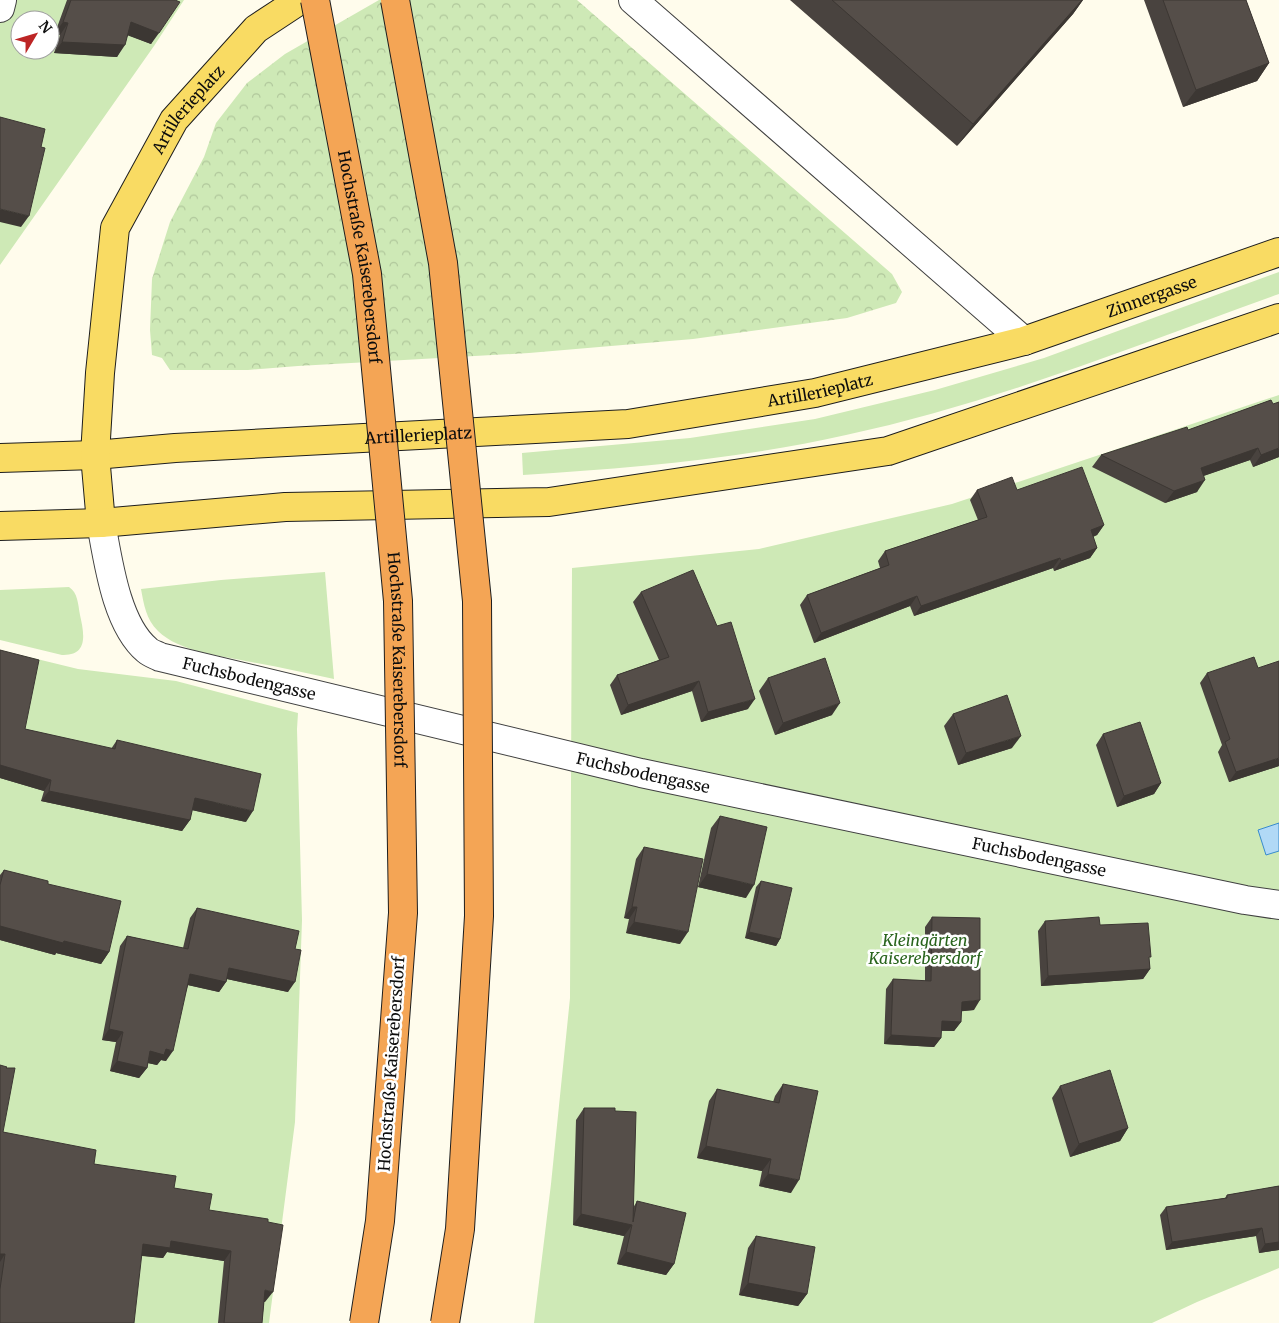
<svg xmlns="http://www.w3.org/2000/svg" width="1279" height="1323" font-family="Merriweather,serif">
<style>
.grass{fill:#cee9b6;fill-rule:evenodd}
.park{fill:url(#park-crowns)}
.water{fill:#b1d9f6;stroke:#388bcd}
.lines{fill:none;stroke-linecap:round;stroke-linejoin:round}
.minor-casing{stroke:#404040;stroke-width:30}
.major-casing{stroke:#1e1e1e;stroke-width:30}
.minor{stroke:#fff;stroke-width:28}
.major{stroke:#f9db63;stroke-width:28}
.highway-bridge-casing{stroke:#1e1e1e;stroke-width:30;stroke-linecap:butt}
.highway-bridge{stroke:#f4a555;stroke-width:28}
.wall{fill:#49433f}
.shaded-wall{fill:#3c3733}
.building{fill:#554e49;stroke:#3c3733}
.labels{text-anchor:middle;stroke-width:5;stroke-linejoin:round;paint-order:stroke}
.street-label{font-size:16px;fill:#0d0d0d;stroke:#fff}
.park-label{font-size:16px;font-style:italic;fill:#29641d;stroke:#fff}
</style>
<defs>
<pattern id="park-crowns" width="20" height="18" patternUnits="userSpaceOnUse" patternTransform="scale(1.25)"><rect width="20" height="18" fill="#cee9b6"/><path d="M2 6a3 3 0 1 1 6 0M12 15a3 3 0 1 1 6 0" fill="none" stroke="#b0c79b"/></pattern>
</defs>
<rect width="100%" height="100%" fill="#fffcec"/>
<path class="grass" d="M0,0h184l-30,46 -154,219zM20,20h30v30h-30z
M1279,272v22c-142,51 -284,109 -433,141 -106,24 -214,33 -323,40l-1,-22 168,-15 125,-19 120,-29 109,-32z
M1279,395v873l-82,34 -45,21h-618l17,-139 19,-186 2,-430 187,-19 193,-45z
M325,572l9,107c-27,-6 -55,-12 -83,-17 -28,-6 -72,-10 -93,-31 -12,-12 -14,-26 -17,-42l80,-9z
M69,587c9,6 9,17 11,28 4,18 9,41 -18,40l-62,-15v-50z
M0,650l78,19 98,12 122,32 -1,16 5,191 -7,202 -26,201h-269z"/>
<path class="park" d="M379,0h198l315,274 10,18 -6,11 -49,15 -154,21 -164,14 -231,13 -50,4h-78l-8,-12 -10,-3 -2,-25 2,-51 18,-57 34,-65 12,-34 31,-40 38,-29z"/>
<path class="water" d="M1279,823v28l-13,4 -8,-25z"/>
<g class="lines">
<g class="minor-casing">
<g id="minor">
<path d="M633,0l391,341"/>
<path d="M0,8l2,-8"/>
<path id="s1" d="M101,523c7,37 15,101 46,127 3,3 9,5 13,7l481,116 604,127 34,5"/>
</g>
</g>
<g class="major-casing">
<g id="major">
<path id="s2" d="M0,458l95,-3 80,-7 453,-24 187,-31 209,-52 255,-89"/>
<path id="s3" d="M101,523l-6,-68 5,-82 15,-145 59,-108 82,-91 44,-29"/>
<path d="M0,526l101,-3 184,-16 264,-5 339,-51 391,-133"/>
</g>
</g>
<use href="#minor" class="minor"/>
<use href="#major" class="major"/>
<g class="highway-bridge-casing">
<g id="highway-bridge">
<path id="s4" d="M315,0l52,274 31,327 5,312 -23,308 -16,102"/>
<path d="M395,0l48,263 34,338 2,315 -19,313 -15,94"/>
</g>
</g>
<use href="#highway-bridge" class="highway-bridge"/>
</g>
<path class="wall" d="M67,0h108l-24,44 -23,-9 -11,22 -63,-4 6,-18 -5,-2z
M790,0h293l-10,14 -116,132z
M1144,0h102l23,63 -12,18 -74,26z
M1271,400l8,57 -26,10 -3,-7 -47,16 -6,16 -32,11 -73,-36 9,-12 87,-25z
M977,490h40l87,35 -7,10 -4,2 4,11 -7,10 -36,13 -1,-3 -139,48 -4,-10 -96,37 -14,-38 7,-10 73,-27 -2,-7 7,-10 93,-31 -8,-20z
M641,592l107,117 -47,13 -9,-31 -71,24 -11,-30 7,-10 42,-15 -26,-58z
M0,650l25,79 86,20 6,-9 129,82 -54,-12 -2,10 -8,11 -141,-30 3,-10 -44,-13z
M1207,673l72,93 -50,16 -11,-30 4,-7 -22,-62z
M768,678l64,37 -57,20 -16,-44z
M953,714l59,34 -54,17 -14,-39z
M1103,734l58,49 -7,11 -37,13 -21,-62z
M720,816l26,82 -48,-11 13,-59z
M644,847l36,97 -54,-11 3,-14 -5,-1 12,-59z
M4,870l44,14 61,68 -8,12 -45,-11 -1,2 -55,-15v-65z
M761,881l19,58 -4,7 -31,-8 11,-51z
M197,908l98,41 -7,43 -61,-13 -1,3 -7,10 -31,-7 -22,76 -5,-1 -4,5 -9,-2 -1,5 -8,10 -29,-7 6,-29 -14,-2 18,-94 7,-10 56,12 7,-30z
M932,917l42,93 -13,1v11l-7,9h-13v7l-7,9 -50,-3 2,-55 7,-10 32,2v-54z
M1045,921l55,4 49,35 1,9 -7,10 -102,7 -3,-55z
M0,1065l3,67 91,32 80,24 35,22 56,92h-1l-2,21h-44l6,-62 -57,-9 -4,6 -21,-2 -142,67z
M783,1084l8,109 -32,-7 3,-15 -65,-13 12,-57 8,-12 56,13 2,-6z
M1060,1086l68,42 -8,13 -50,16 -18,-59z
M584,1108l31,3 18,97 4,-7 37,63 -8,11 -49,-11 7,-28 -51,-11 3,-105z
M1279,1186v64l-20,3 -3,-17 -90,14 -6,-35 6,-8 59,-9 2,-3z
M756,1236l51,58 -9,12 -59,-11 9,-47z"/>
<path class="shaded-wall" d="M1082,0h1l-10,14 -116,132 16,-22z
M63,22l5,1 -8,12 -5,-2z
M131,22l28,11 -8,11 -27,-10z
M62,42l63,3 -8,12 -63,-4z
M1269,63l-12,18 -74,26 13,-17z
M0,209l29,7 -8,11 -21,-5z
M1258,448l-8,12 -58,20 9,-12z
M1279,448v9l-26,10 8,-12z
M1205,480l-8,12 -32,11 9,-12z
M1104,525l-7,10 -13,5 7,-10z
M1097,548l-7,10 -36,13 7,-10z
M1060,558l-7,10 -139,48 7,-10z
M917,596l-7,10 -96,37 7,-10z
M699,681l-7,10 -71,24 7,-10z
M755,699l-7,10 -47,13 7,-10z
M840,703l-8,12 -57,20 8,-12z
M1021,736l-9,12 -54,17 8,-12z
M1279,758v8l-50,16 7,-10z
M0,765l51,15 -7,11 -44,-13z
M1161,783l-7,11 -37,13 7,-11z
M49,791l141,29 -8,11 -141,-30z
M195,798l58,13 -7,11 -59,-13z
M707,874l47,11 -8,13 -48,-11z
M632,907h5l-8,12 -5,-1z
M634,922l54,10 -8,12 -54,-11z
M0,926l64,15 45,11 -8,12 -45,-11 -1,2 -55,-15z
M749,932l31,7 -4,7 -31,-8z
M229,968l66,14 -7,10 -66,-14z
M1150,969l-7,10 -102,7 7,-10z
M190,974l36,8 -7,10 -36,-8z
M980,1000l-6,10 -19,2 7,-10z
M942,1021l19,1 -7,9 -19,-1z
M109,1029l14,3 -7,10 -14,-2z
M891,1035l50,3 -7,9 -50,-3z
M166,1049l7,2 -7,10 -5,-1 -4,5 -14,-3 7,-11z
M117,1061l30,7 -8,10 -29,-7z
M1128,1128l-8,13 -50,16 9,-13z
M706,1146l65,13 -9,12 -65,-13z
M768,1174l31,6 -8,13 -32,-7z
M581,1214l51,11 -8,11 -51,-11z
M1262,1228l-6,8 -90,14 6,-8z
M171,1241l60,10 -7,10 -57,-9 -4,6 -27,-3 7,-11z
M1279,1242v8l-20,3 6,-9z
M626,1252l48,12 -8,11 -49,-11z
M0,1254h5l-5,8z
M748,1283l59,11 -9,12 -59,-11z
M265,1290l8,2 -8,10 -7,-1z"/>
<path class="building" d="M71,0h104l5,2 -21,31 -28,-11 -6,23 -63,-3 6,-19 -5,-1z
M832,0h250l-109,124z
M1163,0h83l23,63 -73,27z
M0,117l45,12 -4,18 4,1 -16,68 -29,-7z
M1271,400l2,4 6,-2v46l-18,7 -3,-7 -57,20 4,12 -31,11 -73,-36 86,-28 1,3z
M1082,467l22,58 -13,5 6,18 -36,13 -1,-3 -139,48 -4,-10 -96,37 -14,-38 82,-30 -4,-14 102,-34 -10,-27 35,-13 5,13z
M693,570l24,56 14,-4 24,77 -47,13 -9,-31 -71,24 -11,-30 52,-18 -28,-65z
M0,650l39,10 -14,69 90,20 2,-9 144,34 -8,37 -58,-13 -5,22 -141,-29 2,-11 -51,-15z
M1254,657l4,11 21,-7v97l-43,14 -11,-30 5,-3 -23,-66z
M825,658l15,45 -57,20 -15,-45z
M1007,695l14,41 -55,17 -13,-39z
M1140,722l21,61 -37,13 -21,-62z
M720,816l47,11 -13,58 -47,-11z
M644,847l59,12 -15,73 -54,-10 3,-15h-5z
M4,870l44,11v3l73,17 -12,51 -45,-11 -1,2 -63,-17v-41z
M761,881l31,7 -12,51 -31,-7z
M197,908l102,23 -4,18 6,1 -6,32 -66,-14 -3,14 -36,-8 -17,77 -7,-2 -2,6 -14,-4 -3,17 -30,-7 6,-29 -14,-3 18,-93 61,13z
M932,917l48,1v82l-18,2 -1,20 -19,-1 -1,17 -50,-3 2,-56 38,2z
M1099,917l1,8 48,-2 3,34h-2l1,12 -102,7 -3,-55z
M0,1065l7,2 -1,1h9l-12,64 93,18 -2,14 82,12 -2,12 38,6 -3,16 59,9v3l15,3 -10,67 -8,-2 -3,33h-38l7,-72 -60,-10 -1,7 -27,-4 -9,79h-134v-34l5,-35h-5z
M1110,1070l18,58 -49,16 -19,-58z
M783,1084l35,7 -19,89 -31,-6 3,-15 -65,-13 11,-57 62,14z
M584,1108h31v3l21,1 -3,110 4,-21 49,12 -12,51 -48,-12 6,-27 -51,-11z
M1279,1186v56l-14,2 -3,-16 -90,14 -6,-35 61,-9v-3z
M756,1236l59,11 -8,47 -59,-11z"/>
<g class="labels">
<g class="street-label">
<text dy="6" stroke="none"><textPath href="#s3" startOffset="436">Artillerieplatz</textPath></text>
<text dy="6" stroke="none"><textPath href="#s4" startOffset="261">Hochstraße Kaiserebersdorf</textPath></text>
<text dy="6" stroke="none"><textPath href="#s2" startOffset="1169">Zinnergasse</textPath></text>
<text dy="6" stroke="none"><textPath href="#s2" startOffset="824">Artillerieplatz</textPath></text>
<text dy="6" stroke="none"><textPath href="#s2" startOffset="419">Artillerieplatz</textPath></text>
<text dy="6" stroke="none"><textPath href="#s4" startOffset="666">Hochstraße Kaiserebersdorf</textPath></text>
<text dy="6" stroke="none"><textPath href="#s1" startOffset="244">Fuchsbodengasse</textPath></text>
<text dy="6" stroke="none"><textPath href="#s1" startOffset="649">Fuchsbodengasse</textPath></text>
<text dy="6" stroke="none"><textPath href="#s1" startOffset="1054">Fuchsbodengasse</textPath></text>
<text transform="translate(391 1064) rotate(-86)" y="6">Hochstraße Kaiserebersdorf</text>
</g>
<g class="park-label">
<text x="925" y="946">Kleingärten<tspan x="925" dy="18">Kaiserebersdorf</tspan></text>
</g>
</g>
<g transform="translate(35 35) rotate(52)"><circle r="24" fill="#ffffff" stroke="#9e9e9e"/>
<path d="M0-4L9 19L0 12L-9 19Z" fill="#bd2525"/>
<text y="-8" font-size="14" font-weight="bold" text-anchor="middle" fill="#0d0d0d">N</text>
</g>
</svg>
